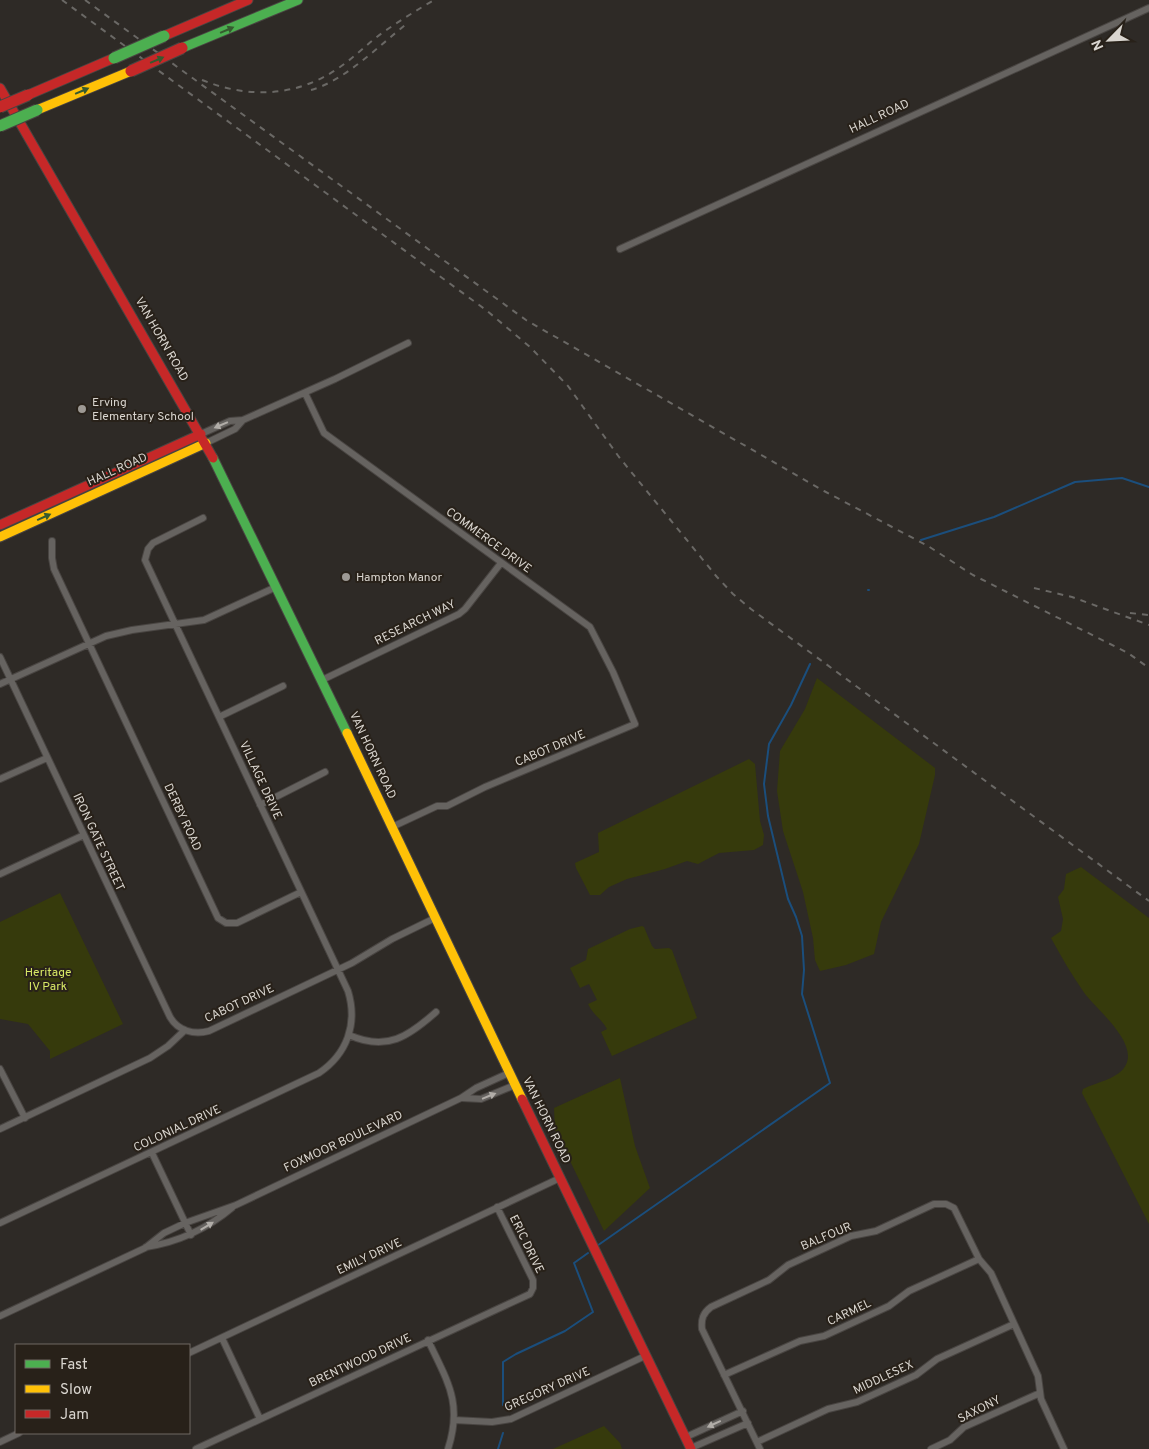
<svg xmlns="http://www.w3.org/2000/svg" width="1149" height="1449" font-family="Overpass,sans-serif">
<style>
.green{fill:#363a0c}
.lines{fill:none;stroke-linecap:round;stroke-linejoin:round}
.stream{stroke:#1b4e7c;stroke-width:2}
.street-casing{stroke:#494542;stroke-width:8}
.fast-casing{stroke:#494542;stroke-width:11}
.slow-casing{stroke:#494542;stroke-width:11}
.jam-casing{stroke:#494542;stroke-width:11}
.street{stroke:#666360;stroke-width:6}
.fast{stroke:#4caf50;stroke-width:9}
.slow{stroke:#ffc107;stroke-width:9}
.jam{stroke:#c62828;stroke-width:9}
.rail{stroke:#6a6865;stroke-width:2;stroke-dasharray:6 6;stroke-linecap:butt}
.fast-bridge-casing{stroke:#494542;stroke-width:13;stroke-linecap:butt}
.jam-bridge-casing{stroke:#494542;stroke-width:13;stroke-linecap:butt}
.fast-bridge{stroke:#4caf50;stroke-width:11}
.jam-bridge{stroke:#c62828;stroke-width:11}
.oneway{fill:#365a2f}
.oneway2{fill:#b1ada8}
.poi-dot{fill:#9d9994;stroke:#282119;stroke-width:2}
.labels{text-anchor:middle;stroke-width:4;stroke-linejoin:round;paint-order:stroke}
.street-label{font-size:12px;fill:#d9d5cf;stroke:#282119}
.poi-label{font-size:12px;fill:#d9d5cf;stroke:#282119;text-anchor:start}
.park-label{font-size:12px;fill:#d7e865;stroke:#282119}
</style>
<rect width="100%" height="100%" fill="#2e2a26"/>
<path class="green" d="M817,678l118,90v7l-16,69 -38,78 -7,32 -28,11 -26,6 -5,-11 -2,-22 -10,-46 -20,-61 -6,-40 3,-40 25,-42z
M749,759l6,5 5,57 4,14 -1,10 -9,5 -35,3 -21,11 -11,-3 -22,8 -38,10 -18,8 -9,8h-10l-14,-27 -1,-5 24,-11 -1,-19z
M1081,867l68,51v306l-67,-131 1,-4c12,-6 33,-10 41,-21 18,-24 -30,-60 -41,-77 -12,-17 -22,-35 -32,-53l10,-7 2,-12 -5,-22 6,-8 2,-15z
M60,893l63,131 -73,35v-8l-22,-27 -28,-5v-97z
M642,926l2,1 8,19 3,3 14,-1 3,2 25,68 -85,38 -11,-24 6,-3c-6,-11 -14,-14 -19,-25l9,-4 -8,-16 -9,4 -10,-20 16,-8 2,-11 42,-20z
M620,1078l15,68 15,42 -46,43 -49,-101 -1,-22z
M604,1426l16,17 2,6h-69z"/>
<g class="lines">
<path class="stream" d="M921,540l73,-23 81,-35 47,-4 27,9
M868,590h1
M594,1248l236,-165 -28,-89 2,-24 -2,-34 -6,-19 -8,-18 -20,-83 -4,-32 5,-40 22,-39 19,-41
M503,1405v-43l13,-8 49,-23 28,-19 -19,-49 14,-10
M498,1449l5,-16"/>
<g class="street-casing">
<path id="street" d="M620,249l529,-241
M305,393l19,40 266,194 23,45 22,52 -150,63 -38,19h-10l-45,21
M201,434l29,-13 13,-1 92,-41 73,-36
M206,443l29,-14 8,-9
M52,541v17l2,11 164,349 8,5h11l64,-31
M0,657l170,360c8,14 24,18 39,14l143,-68 40,-24 43,-21
M322,680l137,-66 6,-5 36,-46
M0,684l106,-48 26,-6 72,-10 72,-33
M219,717l64,-31
M0,779l47,-21
M260,805l65,-33
M0,874l84,-39
M349,1035c38,17 60,1 87,-23
M0,1069l25,49
M462,1098l19,1 34,-14
M0,1129l150,-71 18,-12 17,-16
M152,1153l39,82
M0,1223l319,-150c28,-19 39,-49 29,-82l-203,-431 3,-11 5,-6 50,-25
M146,1247c33,-5 61,-18 87,-40
M0,1316l145,-68 19,-15 21,-10 51,-18 225,-107 15,-10 33,-15
M222,1338l38,81
M428,1340c19,41 35,62 20,109
M189,1353l371,-175
M724,1375l76,-34 24,-5 65,-30 20,-15 70,-32
M454,1420l38,2 19,-3 134,-63
M686,1437l57,-26
M0,1442l19,-9
M757,1442l71,-33 29,-7 59,-27 21,-16 77,-35
M691,1448l57,-25
M196,1449l334,-155 3,-6v-8l-36,-73
M760,1449l-58,-120c-1,-10 1,-16 9,-22l58,-27 19,-15 63,-29 25,-5 58,-27h12l8,4 25,51 12,14 47,103 3,23 23,50
M931,1449l19,-9 14,-13 76,-34"/>
</g>
<g class="fast-casing">
<path id="fast" d="M182,48l116,-48
M213,458l134,275"/>
</g>
<g class="slow-casing">
<path id="slow" d="M37,110l94,-39
M0,537l206,-94
M347,733l175,366"/>
</g>
<g class="jam-casing">
<path id="jam" d="M164,36l84,-36
M0,88l213,370
M28,95l86,-37
M0,525l201,-91
M522,1099l169,350"/>
</g>
<use href="#street" class="street"/>
<use href="#fast" class="fast"/>
<use href="#slow" class="slow"/>
<use href="#jam" class="jam"/>
<path class="rail" d="M62,0l424,310 44,37 38,39 51,71 98,120 16,17 18,15 398,292
M85,0l441,320 298,171 104,55 45,29 155,78 21,15
M202,80c47,19 96,17 138,-13 16,-11 29,-25 45,-36 16,-11 32,-21 49,-31
M311,90c33,-9 68,-44 94,-65
M1034,588l38,9 77,28
M1130,613l19,2"/>
<g class="fast-bridge-casing">
<path id="fast-bridge" d="M114,58l50,-22
M0,126l37,-16"/>
</g>
<g class="jam-bridge-casing">
<path id="jam-bridge" d="M131,71l51,-23
M0,107l28,-12"/>
</g>
<use href="#fast-bridge" class="fast-bridge"/>
<use href="#jam-bridge" class="jam-bridge"/>
</g>
<defs><path id="oneway-solid" d="M-6-.8H1V-3.2L6.5 0L1 3.2V.8H-6Z" transform="scale(1.25)"/></defs>
<g class="oneway">
<use href="#oneway-solid" transform="translate(227 30) rotate(-23)"/>
<use href="#oneway-solid" transform="translate(157 60) rotate(-23)"/>
<use href="#oneway-solid" transform="translate(82 91) rotate(-23)"/>
<use href="#oneway-solid" transform="translate(44 517) rotate(-24)"/>
</g>
<g class="oneway2">
<use href="#oneway-solid" transform="translate(221 425) rotate(157)"/>
<use href="#oneway-solid" transform="translate(489 1096) rotate(-22)"/>
<use href="#oneway-solid" transform="translate(207 1226) rotate(-31)"/>
<use href="#oneway-solid" transform="translate(714 1424) rotate(155)"/>
</g>
<g class="poi-dot">
<circle cx="82" cy="409" r="5"/>
<circle cx="346" cy="577" r="5"/>
</g>
<g class="labels">
<g class="street-label">
<text transform="translate(879 116) rotate(-25)" y="4">HALL ROAD</text>
<text transform="translate(162 339) rotate(60)" y="4">VAN HORN ROAD</text>
<text transform="translate(117 469) rotate(-24)" y="4">HALL ROAD</text>
<text transform="translate(489 540) rotate(36)" y="4">COMMERCE DRIVE</text>
<text transform="translate(415 622) rotate(-26)" y="4">RESEARCH WAY</text>
<text transform="translate(550 748) rotate(-23)" y="4">CABOT DRIVE</text>
<text transform="translate(373 755) rotate(65)" y="4">VAN HORN ROAD</text>
<text transform="translate(261 780) rotate(65)" y="4">VILLAGE DRIVE</text>
<text transform="translate(183 817) rotate(65)" y="4">DERBY ROAD</text>
<text transform="translate(99 842) rotate(65)" y="4">IRON GATE STREET</text>
<text transform="translate(239 1003) rotate(-25)" y="4">CABOT DRIVE</text>
<text transform="translate(547 1120) rotate(64)" y="4">VAN HORN ROAD</text>
<text transform="translate(177 1128) rotate(-25)" y="4">COLONIAL DRIVE</text>
<text transform="translate(343 1141) rotate(-25)" y="4">FOXMOOR BOULEVARD</text>
<text transform="translate(826 1236) rotate(-23)" y="4">BALFOUR</text>
<text transform="translate(527 1244) rotate(64)" y="4">ERIC DRIVE</text>
<text transform="translate(369 1256) rotate(-25)" y="4">EMILY DRIVE</text>
<text transform="translate(849 1312) rotate(-25)" y="4">CARMEL</text>
<text transform="translate(360 1360) rotate(-25)" y="4">BRENTWOOD DRIVE</text>
<text transform="translate(883 1377) rotate(-25)" y="4">MIDDLESEX</text>
<text transform="translate(547 1389) rotate(-24)" y="4">GREGORY DRIVE</text>
<text transform="translate(979 1409) rotate(-27)" y="4">SAXONY</text>
</g>
<g class="poi-label">
<text x="92" y="406">Erving<tspan x="92" dy="14">Elementary School</tspan></text>
<text x="356" y="581">Hampton Manor</text>
</g>
<g class="park-label">
<text x="48" y="976">Heritage<tspan x="48" dy="14">IV Park</tspan></text>
</g>
</g>
<rect x="15" y="1344" width="175" height="90" fill="#282119" stroke="#6f6962"/>
<rect x="25" y="1360" width="25" height="8" fill="#4caf50" stroke="#6f6962"/>
<text x="60" y="1369" font-size="15" fill="#d9d5cf">Fast</text>
<rect x="25" y="1385" width="25" height="8" fill="#ffc107" stroke="#6f6962"/>
<text x="60" y="1394" font-size="15" fill="#d9d5cf">Slow</text>
<rect x="25" y="1410" width="25" height="8" fill="#c62828" stroke="#6f6962"/>
<text x="60" y="1419" font-size="15" fill="#d9d5cf">Jam</text>
<g transform="translate(1109 40) rotate(246)" stroke="#282119" stroke-width="4" paint-order="stroke">
<path d="M0-4L9 19L0 12L-9 19Z" fill="#d9d5cf"/>
<text y="-8" font-size="14" font-weight="bold" text-anchor="middle" fill="#d9d5cf">N</text>
</g>
</svg>
